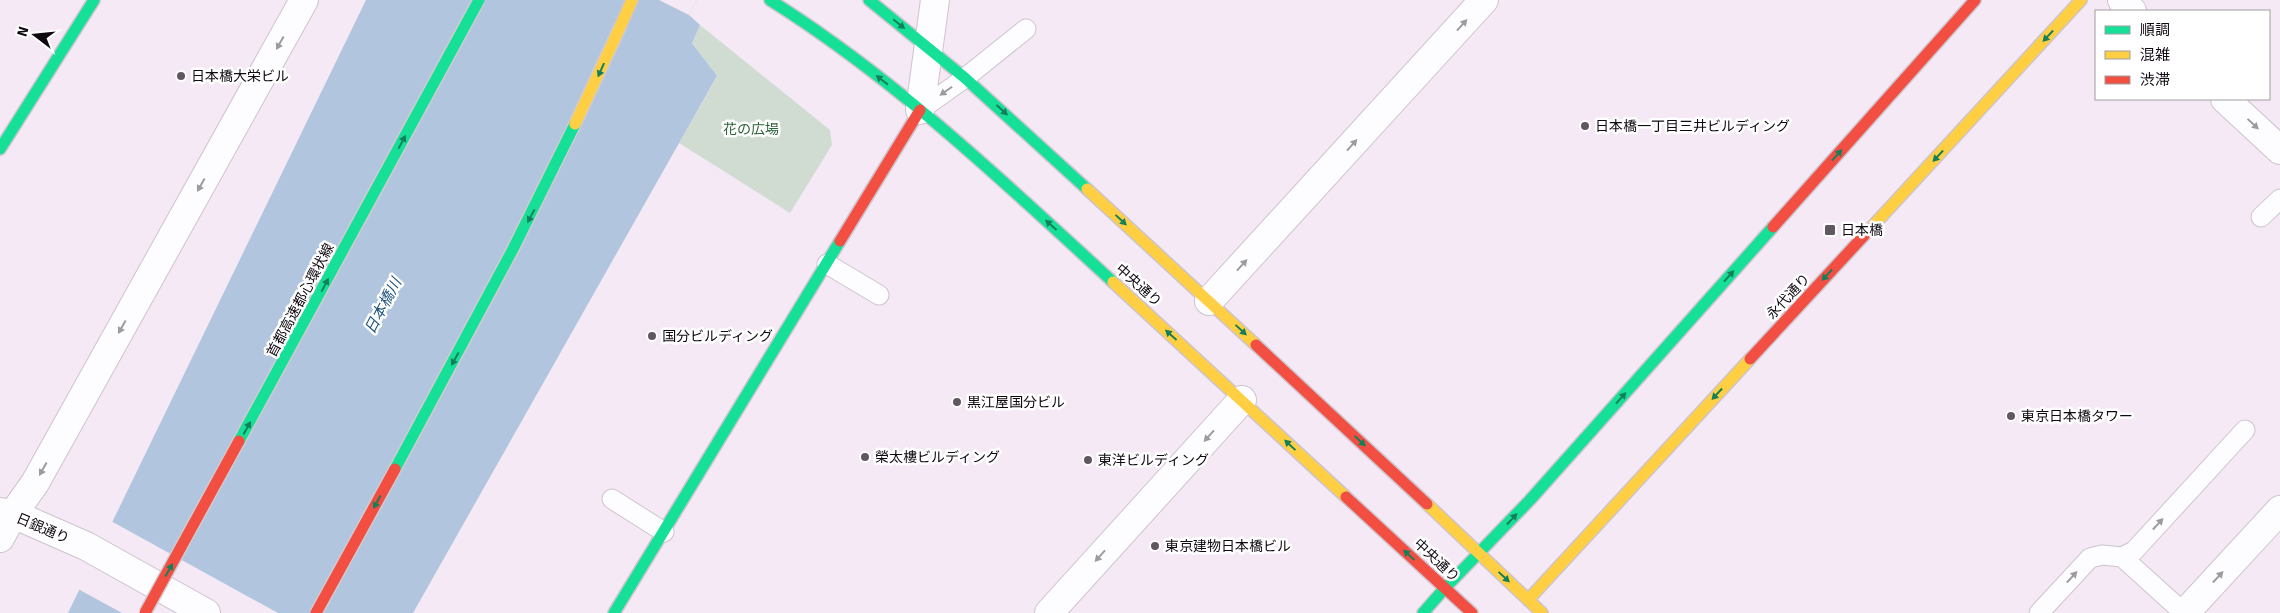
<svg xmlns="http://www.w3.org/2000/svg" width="2280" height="613" font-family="Signika,'Noto Sans JP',sans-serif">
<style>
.green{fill:#d0dcd2}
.water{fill:#b1c5df}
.pier{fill:#f4e9f5}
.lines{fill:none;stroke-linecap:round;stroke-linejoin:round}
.lane-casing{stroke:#cdc4ce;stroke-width:21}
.street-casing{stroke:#cdc4ce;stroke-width:30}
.fast-casing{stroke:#cdc4ce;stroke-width:14}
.slow-casing{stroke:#cdc4ce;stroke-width:14}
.jam-casing{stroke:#cdc4ce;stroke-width:14}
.lane{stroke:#fdfcfe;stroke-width:19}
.street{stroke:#fdfcfe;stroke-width:28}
.fast{stroke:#16e098;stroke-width:11}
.slow{stroke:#ffcf43;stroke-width:11}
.jam{stroke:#f24e42;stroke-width:11}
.fast-bridge-casing{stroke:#d0cbd0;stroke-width:14;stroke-linecap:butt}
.slow-bridge-casing{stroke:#d0cbd0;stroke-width:14;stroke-linecap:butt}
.jam-bridge-casing{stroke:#d0cbd0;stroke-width:14;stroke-linecap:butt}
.fast-bridge{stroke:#16e098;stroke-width:11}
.slow-bridge{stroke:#ffcf43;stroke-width:11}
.jam-bridge{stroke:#f24e42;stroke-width:11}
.oneway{fill:#137f5b}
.oneway2{fill:#9e9b9f}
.poi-dot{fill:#605761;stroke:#fff;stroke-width:2}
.labels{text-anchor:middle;stroke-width:5;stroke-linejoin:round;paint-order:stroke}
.poi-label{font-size:14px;fill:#100911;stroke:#fff;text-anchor:start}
.park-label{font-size:14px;fill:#2d6339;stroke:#fff}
.street-label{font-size:14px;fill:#100911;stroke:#fff}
.water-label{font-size:15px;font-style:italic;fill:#20547e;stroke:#fff}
</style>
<rect width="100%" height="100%" fill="#f4e9f5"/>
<path class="green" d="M700,25l130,105 2,15 -42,68 -111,-70 38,-66 -25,-35z"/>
<path class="water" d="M366,0h331l-8,15 11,10 -8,18 25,33 -304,537h-345z"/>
<path class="pier" d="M659,0h38l-8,15z
M111,521l167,92h-156l-44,-24z"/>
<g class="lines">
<g class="lane-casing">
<path id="lane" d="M920,110l45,-32 61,-49
M2261,217l19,-18
M827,264l52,31
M612,499l52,33
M2122,557l12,-6 111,-121
M2039,613l51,-55 12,-3 20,2 62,56"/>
</g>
<g class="street-casing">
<path id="street" d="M2122,0l10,11
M2225,99l55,51
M920,110l15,-110
M1209,301l275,-301
M0,512l13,2 73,32 120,67
M0,538l13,-24 22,-31 269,-483
M1049,613l193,-213
M2185,613l95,-103"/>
</g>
<g class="fast-casing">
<path id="fast" d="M770,0c126,79 234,182 343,282
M869,0l96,78 122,111
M0,149l94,-149
M1445,588l85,-88 243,-273
M614,613l226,-372
M1423,613l22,-25"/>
</g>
<g class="slow-casing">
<path id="slow" d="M621,25l11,-25
M1087,189l169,156
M1871,228l210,-228
M1113,282l233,215
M1427,504l115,109
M1528,600l222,-241"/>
</g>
<g class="jam-casing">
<path id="jam" d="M1773,227l202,-227
M840,241l80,-131
M1256,345l171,159
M1750,359l121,-131
M1346,497l126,116"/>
</g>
<use href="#lane" class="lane"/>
<use href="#street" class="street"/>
<use href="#fast" class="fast"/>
<use href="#slow" class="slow"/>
<use href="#jam" class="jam"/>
<g class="fast-bridge-casing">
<path id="fast-bridge" d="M239,441l240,-441
M395,469l118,-220 62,-125"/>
</g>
<g class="slow-bridge-casing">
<path id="slow-bridge" d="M575,124l46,-99"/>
</g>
<g class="jam-bridge-casing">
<path id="jam-bridge" d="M145,613l94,-172
M316,613l79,-144"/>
</g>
<use href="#fast-bridge" class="fast-bridge"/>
<use href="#slow-bridge" class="slow-bridge"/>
<use href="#jam-bridge" class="jam-bridge"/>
</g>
<defs><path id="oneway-solid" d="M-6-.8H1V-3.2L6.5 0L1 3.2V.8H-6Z" transform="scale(1.25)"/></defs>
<g class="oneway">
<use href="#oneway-solid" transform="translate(899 24) rotate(39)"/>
<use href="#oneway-solid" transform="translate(2048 36) rotate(133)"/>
<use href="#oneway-solid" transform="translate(601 70) rotate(114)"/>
<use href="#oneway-solid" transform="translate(882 80) rotate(-142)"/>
<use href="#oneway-solid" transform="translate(1002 110) rotate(42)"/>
<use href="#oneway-solid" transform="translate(402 142) rotate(-62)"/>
<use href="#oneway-solid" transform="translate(1837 155) rotate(-48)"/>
<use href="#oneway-solid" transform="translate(1938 156) rotate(133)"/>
<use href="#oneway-solid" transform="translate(531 216) rotate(118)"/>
<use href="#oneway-solid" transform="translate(1121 220) rotate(43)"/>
<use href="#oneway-solid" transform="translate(1051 225) rotate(-138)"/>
<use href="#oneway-solid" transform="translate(1827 275) rotate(133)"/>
<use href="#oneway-solid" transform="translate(1729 276) rotate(-48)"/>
<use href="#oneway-solid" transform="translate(325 285) rotate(-62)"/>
<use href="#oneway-solid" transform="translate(1241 330) rotate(43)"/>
<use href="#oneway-solid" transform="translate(1171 335) rotate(-138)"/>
<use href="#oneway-solid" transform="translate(455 359) rotate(119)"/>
<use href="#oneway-solid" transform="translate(1717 394) rotate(133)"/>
<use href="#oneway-solid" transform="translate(1621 398) rotate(-48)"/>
<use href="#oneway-solid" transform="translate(247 428) rotate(-61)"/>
<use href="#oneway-solid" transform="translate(1360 441) rotate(43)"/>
<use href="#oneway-solid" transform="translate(1290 445) rotate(-137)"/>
<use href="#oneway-solid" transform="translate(377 502) rotate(119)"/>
<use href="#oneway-solid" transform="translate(1512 519) rotate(-47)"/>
<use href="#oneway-solid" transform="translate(1409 555) rotate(-137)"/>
<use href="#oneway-solid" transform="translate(169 570) rotate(-61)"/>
<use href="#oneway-solid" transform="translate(1504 577) rotate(43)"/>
</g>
<g class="oneway2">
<use href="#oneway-solid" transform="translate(1462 25) rotate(-48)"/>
<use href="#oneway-solid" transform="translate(280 43) rotate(119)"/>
<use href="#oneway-solid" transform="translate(946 91) rotate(145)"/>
<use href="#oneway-solid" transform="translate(2253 124) rotate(43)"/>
<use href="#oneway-solid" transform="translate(1352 145) rotate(-48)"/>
<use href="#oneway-solid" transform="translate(201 185) rotate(119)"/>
<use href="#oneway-solid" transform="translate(1242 265) rotate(-48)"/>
<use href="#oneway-solid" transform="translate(122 327) rotate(119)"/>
<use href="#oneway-solid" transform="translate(1209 436) rotate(132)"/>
<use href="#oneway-solid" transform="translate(43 469) rotate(119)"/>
<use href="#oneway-solid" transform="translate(2158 524) rotate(-47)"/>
<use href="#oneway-solid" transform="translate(1100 556) rotate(132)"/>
<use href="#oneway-solid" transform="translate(2072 577) rotate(-47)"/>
<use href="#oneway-solid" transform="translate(2218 577) rotate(-47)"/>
</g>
<g class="poi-dot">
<circle cx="181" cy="76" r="5"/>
<circle cx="1585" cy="126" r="5"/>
<rect x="1824" y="224" width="12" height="12" rx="2.5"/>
<circle cx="652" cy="336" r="5"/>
<circle cx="957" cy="402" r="5"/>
<circle cx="2011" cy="416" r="5"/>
<circle cx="865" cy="457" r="5"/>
<circle cx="1088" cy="460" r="5"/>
<circle cx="1155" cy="546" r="5"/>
</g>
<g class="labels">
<g class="poi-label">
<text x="191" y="81">日本橋大栄ビル</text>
<text x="1595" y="131">日本橋一丁目三井ビルディング</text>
<text x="1841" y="235">日本橋</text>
<text x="662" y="341">国分ビルディング</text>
<text x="967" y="407">黒江屋国分ビル</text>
<text x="2021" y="421">東京日本橋タワー</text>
<text x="875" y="462">榮太樓ビルディング</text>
<text x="1098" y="465">東洋ビルディング</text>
<text x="1165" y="551">東京建物日本橋ビル</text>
</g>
<g class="park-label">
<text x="751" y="134">花の広場</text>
</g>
<g class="street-label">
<text transform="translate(1139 285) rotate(42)" y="5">中央通り</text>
<text transform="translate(1788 296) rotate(-47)" y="5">永代通り</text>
<text transform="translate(300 300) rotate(-62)" y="5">首都高速都心環状線</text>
<text transform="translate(43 528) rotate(23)" y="5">日銀通り</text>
<text transform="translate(1437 560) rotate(43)" y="5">中央通り</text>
</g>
<g class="water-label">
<text transform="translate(383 306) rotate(-62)" y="5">日本橋川</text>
</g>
</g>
<rect x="2095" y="10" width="175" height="90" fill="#ffffff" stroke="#9f9da0"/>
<rect x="2105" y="26" width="25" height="8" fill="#16e098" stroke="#9f9da0"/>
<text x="2140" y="35" font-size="15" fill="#100911">順調</text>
<rect x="2105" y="51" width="25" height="8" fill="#ffcf43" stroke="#9f9da0"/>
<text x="2140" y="60" font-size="15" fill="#100911">混雑</text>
<rect x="2105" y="76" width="25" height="8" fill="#f24e42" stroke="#9f9da0"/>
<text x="2140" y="85" font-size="15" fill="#100911">渋滞</text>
<g transform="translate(35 35) rotate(286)" stroke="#ffffff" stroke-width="4" paint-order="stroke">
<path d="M0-4L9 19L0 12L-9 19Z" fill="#100911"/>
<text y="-8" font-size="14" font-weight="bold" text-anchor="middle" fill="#100911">N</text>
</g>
</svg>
